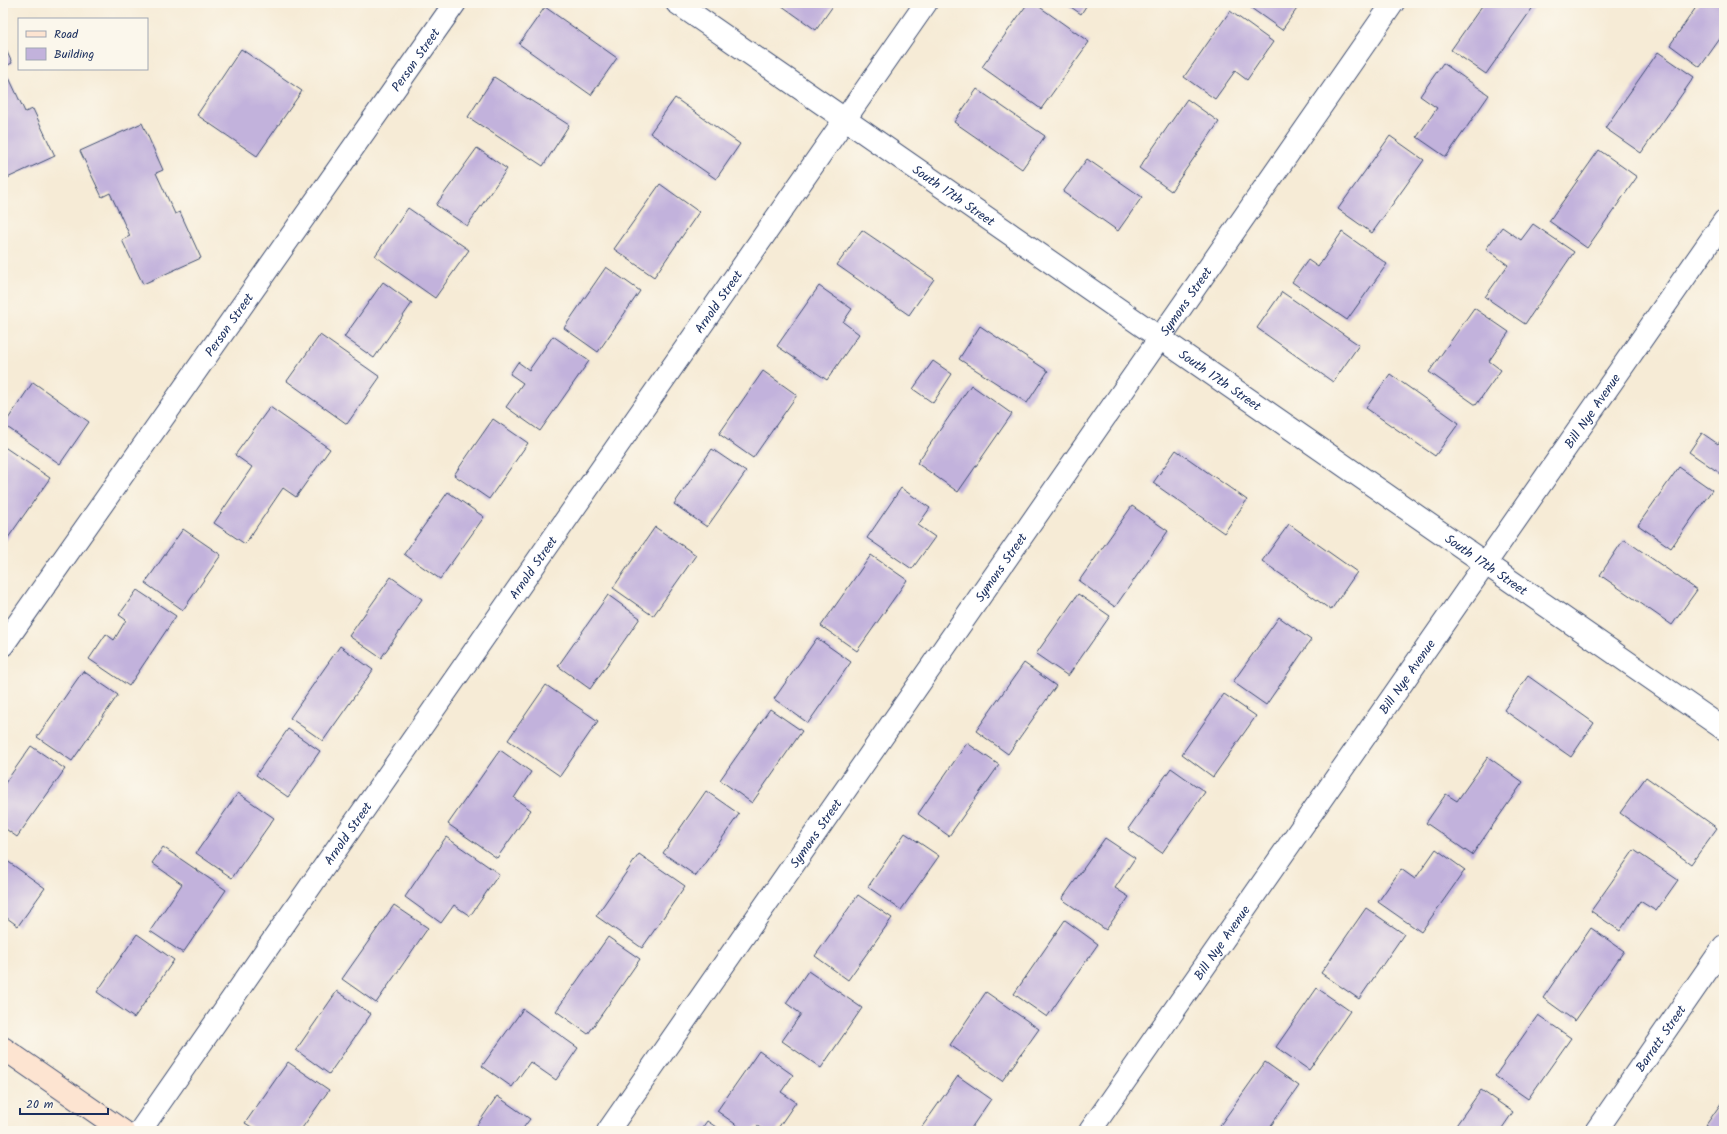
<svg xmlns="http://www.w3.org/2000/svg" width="1727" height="1134" font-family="Kalam,sans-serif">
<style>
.building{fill:#c2b2dc}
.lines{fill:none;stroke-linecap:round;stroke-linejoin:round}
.minor-casing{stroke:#3c4b70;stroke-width:24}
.secondary-casing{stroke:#3c4b70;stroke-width:24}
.minor{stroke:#fff;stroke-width:22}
.secondary{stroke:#fde4d1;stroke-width:22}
.labels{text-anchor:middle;stroke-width:4;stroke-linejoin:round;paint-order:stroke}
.street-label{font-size:13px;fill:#1b2f5e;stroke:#fbf7ec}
</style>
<rect width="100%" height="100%" fill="#fbf7ec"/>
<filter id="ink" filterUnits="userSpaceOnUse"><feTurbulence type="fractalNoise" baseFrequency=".025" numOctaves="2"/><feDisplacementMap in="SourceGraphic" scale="8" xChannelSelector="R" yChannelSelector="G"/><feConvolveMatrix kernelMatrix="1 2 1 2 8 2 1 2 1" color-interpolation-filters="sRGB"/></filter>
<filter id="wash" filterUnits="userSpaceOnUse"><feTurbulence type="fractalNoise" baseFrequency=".012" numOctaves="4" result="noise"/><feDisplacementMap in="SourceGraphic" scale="16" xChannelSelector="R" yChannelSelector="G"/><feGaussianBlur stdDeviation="0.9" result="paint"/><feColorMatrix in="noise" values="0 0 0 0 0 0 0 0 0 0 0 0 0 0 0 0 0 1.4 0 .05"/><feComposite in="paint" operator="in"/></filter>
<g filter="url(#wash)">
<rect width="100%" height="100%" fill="#f6ebd6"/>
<g id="blocks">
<path class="building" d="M778,3h57l-19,27z
M1028,3h6l55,39 -48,67 -59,-42z
M1065,3h23l-7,11z
M1254,3h47l-19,27 -31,-22z
M1484,3h52l-50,71 -35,-24z
M1699,3h25v30l-24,34 -30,-22z
M545,7l72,51 -26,37 -72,-51z
M1230,11l43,31 -26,38 -12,-9 -20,28 -31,-22z
M3,43l9,20 -8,4 21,45 8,-3 22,47 -52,24z
M241,49l61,42 -45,65 -60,-41z
M1658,52l36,25 -53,76 -36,-25z
M1443,63l46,32 -43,62 -29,-20 20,-29 -17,-12z
M494,77l75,48 -26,41 -75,-49z
M977,89l68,47 -23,33 -68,-47z
M675,98l65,46 -24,35 -66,-46z
M1187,99l32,23 -48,69 -32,-23z
M142,123l21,47 -7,3 19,41 5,-2 21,46 -58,26 -21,-44 8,-4 -20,-43 -8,4 -22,-46z
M1390,136l34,24 -52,73 -34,-24z
M477,148l30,21 -40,57 -31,-21z
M1599,150l38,27 -50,71 -38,-27z
M1087,159l55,38 -24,34 -55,-39z
M660,184l39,28 -45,65 -40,-28z
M408,208l61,42 -34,48 -60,-42z
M1533,224l41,28 -49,72 -40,-27 23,-32 -22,-16 16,-22 19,13z
M862,230l72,49 -25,36 -72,-50z
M1342,232l45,32 -40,56 -55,-38 16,-22 10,7z
M606,267l34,24 -42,61 -34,-24z
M383,282l29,21 -38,55 -30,-21z
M819,286l33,23 -9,13 16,12 -32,46 -50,-34z
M1282,292l77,53 -26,37 -76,-54z
M1474,308l35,24 -20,29 12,9 -25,35 -47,-33z
M980,326l68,45 -21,32 -68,-44z
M320,335l60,42 -33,47 -60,-43z
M553,336l36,25 -49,70 -34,-24 17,-24 -13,-9 8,-12 11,8z
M933,361l19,13 -19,29 -20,-14z
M763,371l34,24 -44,63 -34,-24z
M1390,374l69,49 -24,33 -69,-48z
M33,382l56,40 -29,42 -56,-39z
M971,385l41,29 -54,78 -41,-29z
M270,407l60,42 -34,48 -13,-9 -38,56 -31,-21 38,-56 -17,-12z
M493,419l35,24 -39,56 -35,-24z
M1702,433l16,11 6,-8v40l-35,-24z
M3,446l47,32 -47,67z
M712,449l34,23 -39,55 -33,-23z
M1176,450l71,50 -23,33 -71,-50z
M1679,467l33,23 -41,58 -33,-23z
M901,488l29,20 -12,17 17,12 -23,32 -45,-31z
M448,492l36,25 -44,62 -36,-25z
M1132,506l36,25 -53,76 -36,-26z
M1289,524l68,48 -26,38 -69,-49z
M655,527l41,28 -43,61 -40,-28z
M183,529l38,26 -38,55 -38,-27z
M1624,539l73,51 -25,35 -72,-50z
M871,555l36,25 -50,71 -36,-25z
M391,577l31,22 -41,59 -32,-22z
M137,590l39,26 -47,70 -40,-27 17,-25 8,6 12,-20 -7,-5z
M1078,594l32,22 -42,60 -32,-22z
M608,595l32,23 -50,71 -32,-23z
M1279,617l32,23 -45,65 -33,-23z
M817,638l34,24 -43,61 -34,-24z
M340,646l33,24 -50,71 -33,-23z
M1024,663l32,23 -48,68 -32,-23z
M83,671l35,24 -46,66 -35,-24z
M1528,676l66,47 -23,34 -67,-47z
M546,685l52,36 -38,55 -52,-36z
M1224,694l32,22 -43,61 -31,-23z
M770,709l32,22 -50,72 -32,-23z
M288,729l32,22 -32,46 -32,-22z
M967,743l32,22 -50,71 -31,-22z
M31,746l34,23 -48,68 -14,-10v-41z
M500,750l31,22 -17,26 17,12 -34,48 -49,-34z
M1488,757l35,25 -51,73 -46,-32 20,-29 11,7z
M1171,768l34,24 -43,61 -34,-24z
M1646,777l71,51 -26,36 -71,-51z
M706,791l33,23 -43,62 -33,-23z
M238,793l36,25 -42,60 -36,-25z
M905,833l34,23 -38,54 -33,-23z
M446,837l53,37 -29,42 -16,-11 -13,18 -36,-26z
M1105,838l30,20 -20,30 14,9 -23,33 -44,-31z
M163,847l63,43 -43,63 -33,-22 32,-47 -30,-21z
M1436,849l29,21 -44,62 -43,-30 23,-33 14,10z
M1634,850l44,30 -22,31 -16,-10 -20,30 -29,-20z
M639,854l46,32 -43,62 -46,-32z
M3,858l42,30 -27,38 -15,-11z
M858,895l34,23 -44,62 -33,-24z
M394,905l34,23 -52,75 -34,-24z
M1366,908l38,26 -45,65 -38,-26z
M1065,920l33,24 -51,73 -33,-23z
M1591,928l33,23 -49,70 -32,-23z
M137,934l37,26 -40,58 -37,-26z
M608,937l32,22 -52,75 -32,-23z
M808,971l54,37 -41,60 -39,-27 19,-27 -15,-11z
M1317,988l33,23 -41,59 -33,-23z
M337,991l34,23 -42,60 -33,-24z
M986,992l53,37 -37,52 -52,-36z
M523,1009l55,39 -22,32 -26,-18 -18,25 -30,-21z
M1538,1015l33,23 -43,61 -33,-23z
M759,1051l34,24 -12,17 15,10 -20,29h-11l-8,-5 -4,5h-8l-28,-20z
M288,1062l41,28 -29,41h-42l-13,-8z
M1265,1062l34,24 -32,45h-51z
M958,1076l33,23 -22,32h-50z
M1481,1090l32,22 -13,19h-48z
M497,1096l33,23 -9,12h-48z
M1724,1099v32h-10l-8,-6z
M707,1121l15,10h-22z"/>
</g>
</g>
<g filter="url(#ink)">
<use href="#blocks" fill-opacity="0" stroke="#3c4b70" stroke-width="1"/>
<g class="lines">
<g class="minor-casing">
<g id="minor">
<path id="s1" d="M677,3l1047,726"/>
<path id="s2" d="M3,645l452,-642"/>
<path id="s3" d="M140,1131l786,-1128"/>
<path id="s4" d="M608,1131l785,-1128"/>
<path id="s5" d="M1090,1131l634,-910"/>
<path id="s6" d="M1596,1131l128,-185"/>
</g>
</g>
<g class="secondary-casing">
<path id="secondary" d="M3,1048l120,83"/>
</g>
<use href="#minor" class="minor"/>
<use href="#secondary" class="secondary"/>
</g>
</g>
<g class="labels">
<g class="street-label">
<text dy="5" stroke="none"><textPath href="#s2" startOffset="716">Person Street</textPath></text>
<text dy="5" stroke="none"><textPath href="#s1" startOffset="337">South 17th Street</textPath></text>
<text dy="5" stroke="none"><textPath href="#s4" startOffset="1011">Symons Street</textPath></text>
<text dy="5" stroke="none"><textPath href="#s3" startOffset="1011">Arnold Street</textPath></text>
<text dy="5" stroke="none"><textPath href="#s2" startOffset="392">Person Street</textPath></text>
<text dy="5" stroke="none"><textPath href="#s1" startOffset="661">South 17th Street</textPath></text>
<text dy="5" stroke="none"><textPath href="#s5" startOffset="878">Bill Nye Avenue</textPath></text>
<text dy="5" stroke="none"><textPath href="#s1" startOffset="985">South 17th Street</textPath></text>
<text dy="5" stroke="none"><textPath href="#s3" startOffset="687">Arnold Street</textPath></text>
<text dy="5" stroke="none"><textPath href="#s4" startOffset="687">Symons Street</textPath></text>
<text dy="5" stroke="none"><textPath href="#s5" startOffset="554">Bill Nye Avenue</textPath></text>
<text dy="5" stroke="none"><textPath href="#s3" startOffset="363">Arnold Street</textPath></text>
<text dy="5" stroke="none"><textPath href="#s4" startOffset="363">Symons Street</textPath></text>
<text dy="5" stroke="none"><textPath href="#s5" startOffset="230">Bill Nye Avenue</textPath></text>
<text dy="5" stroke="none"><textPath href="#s6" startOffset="113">Barratt Street</textPath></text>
</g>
</g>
<rect width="1727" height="1134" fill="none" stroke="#fbf7ec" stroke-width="16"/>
<rect x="18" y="18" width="130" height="52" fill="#fbf7ec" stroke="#a1a7b3"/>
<rect x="26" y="31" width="20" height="6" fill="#fde4d1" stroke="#a1a7b3"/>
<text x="54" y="38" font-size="12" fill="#1b2f5e">Road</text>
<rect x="26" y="48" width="20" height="12" fill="#c2b2dc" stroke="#a1a7b3"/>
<text x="54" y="58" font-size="12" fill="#1b2f5e">Building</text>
<path d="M20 1108v6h88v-6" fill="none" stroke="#1b2f5e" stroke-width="2"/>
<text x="26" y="1108" font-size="12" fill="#1b2f5e" stroke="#fbf7ec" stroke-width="3" paint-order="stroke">20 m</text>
</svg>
